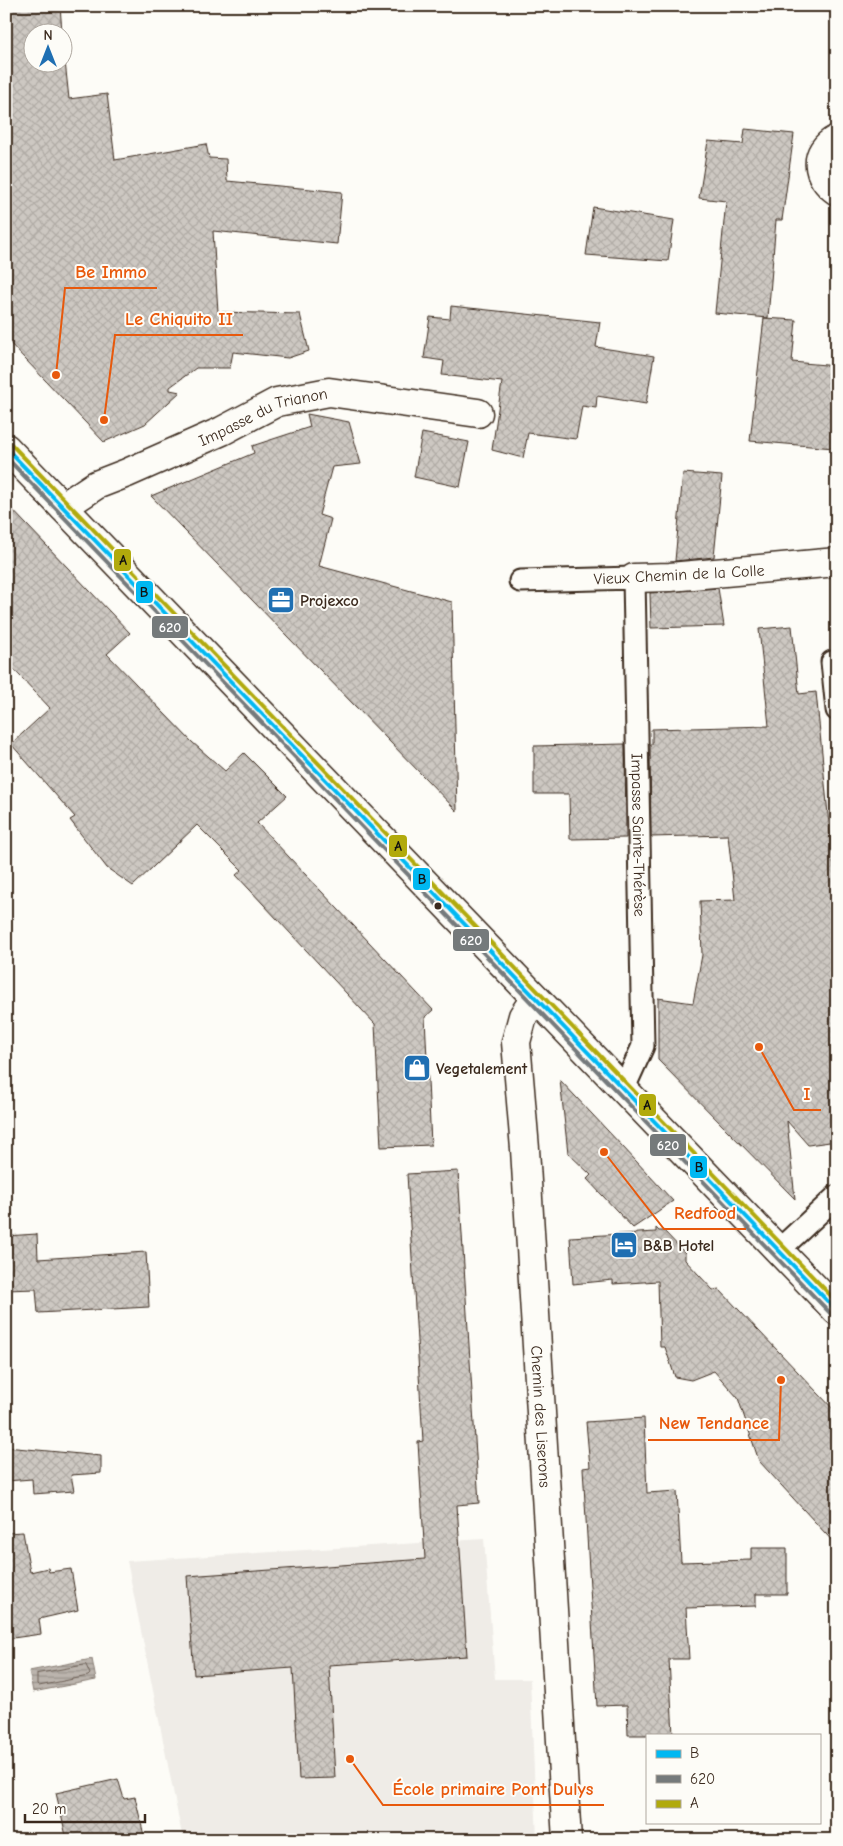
<svg xmlns="http://www.w3.org/2000/svg" width="843" height="1846" font-family="'Comic Neue',sans-serif">
<style>
.built{fill:#efece7}
.water{fill:url(#water-rules);stroke:#887d74}
.lines{fill:none;stroke-linecap:round;stroke-linejoin:round}
.shore{stroke:#6e6157;stroke-width:1}
.building{fill:url(#building-cross-hatch);stroke:#3b2a1e}
.lane-casing{stroke:#3b2a1e;stroke-width:25}
.street-casing{stroke:#3b2a1e;stroke-width:31}
.secondary-casing{stroke:#3b2a1e;stroke-width:31}
.lane{stroke:#fdfcf7;stroke-width:21}
.street{stroke:#fdfcf7;stroke-width:28}
.secondary{stroke:#fdfcf7;stroke-width:28}
.bus-1-casing{stroke:#fdfcf7;stroke-width:8}
.bus-2-casing{stroke:#fdfcf7;stroke-width:8}
.bus-3-casing{stroke:#fdfcf7;stroke-width:8}
.bus-1{stroke:#00b8f2;stroke-width:4}
.bus-2{stroke:#757a7b;stroke-width:4}
.bus-3{stroke:#b1aa0c;stroke-width:4}
.bus-dot{fill:#3b2a1e;stroke:#fdfcf7;stroke-width:2}
.labels{text-anchor:middle;stroke-width:4;stroke-linejoin:round;paint-order:stroke}
.street-label{font-size:16px;fill:#3b2a1e;stroke:#fdfcf7}
.poi-label{font-size:16px;font-weight:bold;fill:#3b2a1e;stroke:#fdfcf7;text-anchor:start}
.leader{fill:none;stroke:#e8590c;stroke-width:2}
.callout-dot{fill:#e8590c;stroke:#fdfcf7;stroke-width:2}
.callout-label{font-size:18px;text-anchor:middle;font-weight:bold;fill:#e8590c;stroke:#fdfcf7;stroke-width:4;stroke-linejoin:round;paint-order:stroke}
.line-badge{stroke:#fdfcf7;stroke-width:2}
.badge-label{font-size:14px;text-anchor:middle;font-weight:bold;fill:#fff}
.pale-badge-label{font-size:14px;text-anchor:middle;font-weight:bold;fill:#111}
</style>
<defs>
<pattern id="water-rules" width="6" height="5" patternUnits="userSpaceOnUse" patternTransform="scale(1.25)"><rect width="6" height="5" fill="#bbb4ad"/><path d="M0 2.5h6" fill="none" stroke="#99938c"/></pattern>
<pattern id="building-cross-hatch" width="8" height="8" patternUnits="userSpaceOnUse" patternTransform="scale(1.25)"><rect width="8" height="8" fill="#cdc8c2"/><path d="M0 0l8 8M0 8l8-8" fill="none" stroke="#b1aca6"/></pattern>
</defs>
<rect width="100%" height="100%" fill="#fdfcf7"/>
<filter id="ink" filterUnits="userSpaceOnUse"><feTurbulence type="fractalNoise" baseFrequency=".02" numOctaves="2"/><feDisplacementMap in="SourceGraphic" scale="10" xChannelSelector="R" yChannelSelector="G"/><feConvolveMatrix kernelMatrix="1 2 1 2 8 2 1 2 1" color-interpolation-filters="sRGB"/></filter>
<g filter="url(#ink)">
<path class="built" d="M484,1539l11,140h35l7,161h-354l-56,-279z"/>
<path class="water" d="M92,1659l4,21 -63,12 -4,-21z"/>
<g class="lines">
<path class="shore" d="M86,1665l4,9 -2,2 -49,10 -2,-2v-10z"/>
</g>
<path class="building" d="M6,6h54l2,26h-30v30h30v-29l7,66 38,-5 8,66 91,-16 3,14 17,1 1,22 115,11 -5,52 -124,-13 5,81 82,2 9,37 -21,7 -55,-6 -3,16h-34l-26,19v3l10,2 -35,32 -41,18 -98,-103z
M745,129l49,5 -12,86h-6l-8,98 -53,-5 11,-112 -27,-3 9,-57 35,3z
M593,207l81,13 -6,41 -82,-6z
M451,306l149,16 -4,25 58,9 -8,48 -49,-8 -1,12 -14,-2 -6,33 -48,-6 -5,25 -31,-8 10,-68 -60,-7 2,-14 -20,-3 6,-41 20,2z
M764,318l32,2 -4,42 45,4v49l-3,33 -84,-7z
M307,414l42,8 12,42 -29,3 -13,48 12,4 -12,47 133,36 5,209 -306,-315 103,-43 -2,-7 58,-19z
M422,433l47,9 -9,45 -46,-10z
M683,473l39,3 -8,81 -39,4z
M6,503l124,130 -23,21 85,88 33,29 19,-18 43,43 -30,27 176,187 -8,7 6,128 -50,2 -6,-123 -139,-149 6,-5 -45,-45 -64,61 -26,-18 -37,-48 5,-3 -64,-73 39,-36 -44,-47z
M718,588l6,38 -73,2 -1,-35z
M792,626l7,68 17,-2 21,214v235l-29,4 -21,-24 8,78 -137,-139v-62l35,5 9,-48 -2,-54 35,-1 -7,-65 -77,2 -1,-93h2v-15l117,-3 -10,-97z
M625,744l1,94 -56,1 -1,-45h-35v-48z
M560,1080l63,67 50,54 -40,27 -46,-49 4,-4 -23,-22z
M458,1171l21,332 -22,2 10,151 -138,9 6,113 -36,1 -6,-111 -99,7 -7,-99 238,-17 -7,-117 5,-1 -16,-267z
M656,1228l3,3h5l21,22v7l28,30 6,-1 118,124v133l-78,-85 -21,-63 -24,-27 -23,9 -16,-3 -10,-30h-5l-2,-66 -45,3v-4l-40,4 -3,-47 86,-5z
M37,1234l1,25 108,-7 3,55 -111,6 -2,-24 -30,1v-54z
M644,1418l3,75 30,-2 4,71 70,-2v-12h36v46h-31v12l-70,2 3,51h-20l4,76h-45l-1,-30 -30,1 -14,-238 7,-1 -4,-45z
M6,1447l95,9v17l-30,2 3,16 -41,3 -1,-15 -26,2z
M23,1532l7,40 18,-4 1,4 22,-3 7,41 -39,9 2,15 -35,5v-106z
M118,1779l6,20 11,-2 10,43h-78l-11,-47z"/>
<g class="lines">
<g class="lane-casing">
<g id="lane">
<path id="s1" d="M520,581l114,-3 9,468 -19,42"/>
<path d="M832,662l5,48"/>
<path d="M779,1250l58,-54"/>
</g>
</g>
<g class="street-casing">
<g id="street">
<path d="M837,139c-25,13 -21,38 0,52"/>
<path id="s2" d="M63,507l33,-22 31,-12 95,-42 55,-29 52,-10 149,21"/>
<path d="M634,578l36,-1 167,-15"/>
<path id="s3" d="M535,998l-12,18 -7,26 9,107 42,691"/>
</g>
</g>
<g class="secondary-casing">
<path id="secondary" d="M6,448l831,863"/>
</g>
<use href="#lane" class="lane"/>
<use href="#street" class="street"/>
<use href="#secondary" class="secondary"/>
<g class="bus-1-casing">
<path id="bus-1" d="M6,448l831,863"/>
</g>
<g class="bus-2-casing">
<path id="bus-2" d="M6,457l826,858"/>
</g>
<g class="bus-3-casing">
<path id="bus-3" d="M11,444l826,858"/>
</g>
<use href="#bus-1" class="bus-1"/>
<use href="#bus-2" class="bus-2"/>
<use href="#bus-3" class="bus-3"/>
</g>
</g>
<defs>
<g id="office-square" transform="scale(1.4375)"><rect x="-9" y="-9" width="18" height="18" rx="4" fill="#1f6fb2" stroke="#fdfcf7"/><path d="M-6-3h4V-5.5h4V-3h4V5H-6ZM-1-4.5V-3h2v-1.5ZM-6 0V1H6V0Z" fill="#fff"/></g>
<g id="shop-square" transform="scale(1.4375)"><rect x="-9" y="-9" width="18" height="18" rx="4" fill="#1f6fb2" stroke="#fdfcf7"/><path d="M-5-2.5h2.3a2.7 3.5 0 0 1 5.4 0H5L5.5 6h-11ZM-1.5-2.5h3a1.5 2.3 0 0 0-3 0Z" fill="#fff"/></g>
<g id="hotel-square" transform="scale(1.4375)"><rect x="-9" y="-9" width="18" height="18" rx="4" fill="#1f6fb2" stroke="#fdfcf7"/><path d="M-6-4.5h1.5V1H6V5H4.5V3h-9V5H-6ZM-4 0a1.8 1.8 0 1 1 3.6 0ZM.5 0V-2.5h3Q6-2.5 6 0Z" fill="#fff"/></g>
</defs>
<g fill-rule="evenodd">
<use href="#office-square" x="281" y="600"/>
<use href="#shop-square" x="417" y="1068"/>
<use href="#hotel-square" x="624" y="1245"/>
</g>
<circle class="bus-dot" cx="438" cy="906" r="4.5"/>
<g class="labels">
<g class="street-label">
<text dy="6" stroke="none"><textPath href="#s2" startOffset="221">Impasse du Trianon</textPath></text>
<text transform="translate(679 574) rotate(-3)" y="6">Vieux Chemin de la Colle</text>
<text dy="6" stroke="none"><textPath href="#s1" startOffset="371">Impasse Sainte-Thérèse</textPath></text>
<text dy="6" stroke="none"><textPath href="#s3" startOffset="424">Chemin des Liserons</textPath></text>
</g>
<g class="poi-label">
<text x="300" y="606">Projexco</text>
<text x="436" y="1074">Vegetalement</text>
<text x="643" y="1251">B&amp;B Hotel</text>
</g>
</g>
<path class="leader" d="M56 375L65 288H157M104 420L115 335H243M759 1047L794 1110H821M604 1152L664 1229H746M781 1380L779 1440H648M350 1759L383 1805H604"/>
<g class="callout-dot">
<circle cx="56" cy="375" r="5"/>
<circle cx="104" cy="420" r="5"/>
<circle cx="759" cy="1047" r="5"/>
<circle cx="604" cy="1152" r="5"/>
<circle cx="781" cy="1380" r="5"/>
<circle cx="350" cy="1759" r="5"/>
</g>
<g class="callout-label">
<text x="111" y="278">Be Immo</text>
<text x="179" y="325">Le Chiquito II</text>
<text x="807" y="1100">I</text>
<text x="705" y="1219">Redfood</text>
<text x="714" y="1429">New Tendance</text>
<text x="493" y="1795">École primaire Pont Dulys</text>
</g>
<g class="line-badge">
<rect x="113" y="548" width="19" height="24" rx="5" fill="#b1aa0c"/>
<rect x="135" y="580" width="19" height="24" rx="5" fill="#00b8f2"/>
<rect x="151" y="615" width="38" height="24" rx="5" fill="#757a7b"/>
<rect x="388" y="834" width="20" height="24" rx="5" fill="#b1aa0c"/>
<rect x="412" y="867" width="19" height="24" rx="5" fill="#00b8f2"/>
<rect x="452" y="928" width="38" height="24" rx="5" fill="#757a7b"/>
<rect x="638" y="1093" width="19" height="24" rx="5" fill="#b1aa0c"/>
<rect x="649" y="1133" width="38" height="24" rx="5" fill="#757a7b"/>
<rect x="689" y="1155" width="19" height="24" rx="5" fill="#00b8f2"/>
</g>
<g class="badge-label">
<text x="170" y="632">620</text>
<text x="471" y="945">620</text>
<text x="668" y="1150">620</text>
</g>
<g class="pale-badge-label">
<text x="123" y="565">A</text>
<text x="144" y="597">B</text>
<text x="398" y="851">A</text>
<text x="422" y="884">B</text>
<text x="647" y="1110">A</text>
<text x="699" y="1172">B</text>
</g>
<rect width="843" height="1846" fill="none" stroke="#fdfcf7" stroke-width="25"/>
<rect x="12" y="12" width="818" height="1821" fill="none" stroke="#3b2a1e" stroke-width="2" filter="url(#ink)"/>
<rect x="646" y="1734" width="175" height="90" fill="#fdfcf7" stroke="#afa8a0"/>
<rect x="656" y="1750" width="25" height="8" fill="#00b8f2" stroke="#afa8a0"/>
<text x="690" y="1758" font-size="15" fill="#3b2a1e">B</text>
<rect x="656" y="1775" width="25" height="8" fill="#757a7b" stroke="#afa8a0"/>
<text x="690" y="1784" font-size="15" fill="#3b2a1e">620</text>
<rect x="656" y="1800" width="25" height="8" fill="#b1aa0c" stroke="#afa8a0"/>
<text x="690" y="1808" font-size="15" fill="#3b2a1e">A</text>
<g transform="translate(48 48)"><circle r="24" fill="#fdfcf7" stroke="#afa8a0"/>
<path d="M0-4L9 19L0 12L-9 19Z" fill="#1f6fb2"/>
<text y="-8" font-size="14" font-weight="bold" text-anchor="middle" fill="#3b2a1e">N</text>
</g>
<path d="M25 1814v8h120v-8" fill="none" stroke="#3b2a1e" stroke-width="2.5"/>
<text x="32" y="1814" font-size="15" fill="#3b2a1e" stroke="#fdfcf7" stroke-width="4" paint-order="stroke">20 m</text>
</svg>
